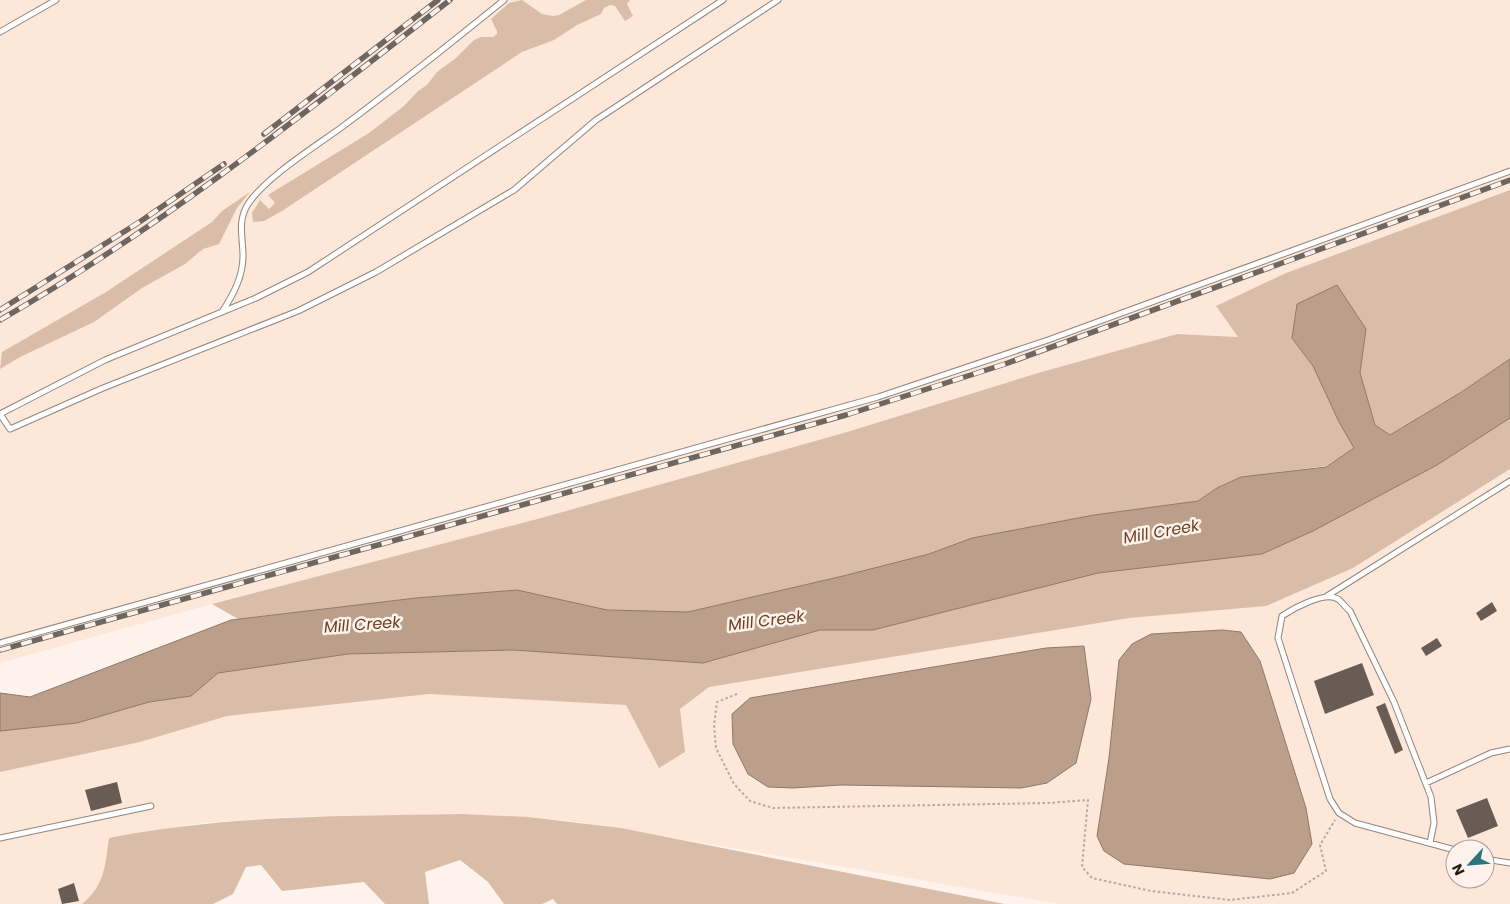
<svg xmlns="http://www.w3.org/2000/svg" width="1510" height="904" font-family="Poppins,sans-serif">
<style>
.built{fill:#fce7d9;fill-rule:evenodd}
.forest{fill:#dabda8}
.water{fill:#bb9f8b;stroke:#8e7969}
.building{fill:#685c54}
.lines{fill:none;stroke-linecap:round;stroke-linejoin:round}
.service-casing{stroke:#91857c;stroke-width:7}
.path{stroke:#b1a9a3;stroke-width:2;stroke-dasharray:2.5 2.5;stroke-linecap:butt}
.service{stroke:#fff;stroke-width:5}
.rail-casing{stroke:#6d6661;stroke-width:5.5}
.rail{stroke:#fef3ec;stroke-width:4;stroke-dasharray:11;stroke-linecap:butt}
.labels{text-anchor:middle;stroke-width:5;stroke-linejoin:round;paint-order:stroke}
.water-label{font-size:16px;font-style:italic;fill:#6b4120;stroke:#fef3ec}
</style>
<rect width="100%" height="100%" fill="#fef3ec"/>
<path class="built" d="M0,0h1510v190l-224,83 -70,33 23,31 -62,-3 -139,39 -191,59 -306,86 -329,86 -212,59z
M1510,418v486h-449l-474,-81 -59,-6 -66,-3 -174,3 -86,6 -63,9 -38,72h-101v-173l1313,-200zM1455,849h30v30h-30z"/>
<path class="forest" d="M522,0l20,14 11,2 6,-1 27,-15h44l-3,4 6,12 -8,5 -10,-15 -5,-1 -6,3 -3,6 -24,11 -23,15 -32,12 -240,159 -18,10 -11,1 -1,-9 8,-13 9,9 6,-6 -7,-8 101,-62 35,-27 14,-15 9,-6 10,-13 19,-14 18,-18 7,-3h12l4,-3v-3l-6,-12 18,-16z
M1510,190v169l-50,34 -70,42 -15,-10 -15,-52 6,-44 -29,-44 -40,19 -5,34 21,28 26,56 16,26 -29,18 -85,11 -24,11 -19,13 -104,14 -122,23 -43,16 -86,22 -155,36 -81,-2 -90,-20 -101,8 -178,21 -26,-15 329,-86 306,-86 191,-59 139,-39 61,3 -22,-31 70,-33z
M250,192l-13,16 -18,36 -16,5 -18,15 -43,24 -48,34 -74,35 -20,12 2,-17 104,-60 106,-70 10,-11z
M1510,418v51l-157,99 -87,38 -137,12 -420,69 -29,22 5,43 -26,16 -33,-63 -197,-11 -202,22 -87,26 -140,30v-41l77,-8 72,-21 42,-6 27,-23 130,-19 166,-4 189,13 117,-33h53l225,-57 164,-19 51,-23 124,-66z
M462,814l66,3 93,11 384,76h-448l-4,-5 -11,5h-38l-16,-22 -28,-22 -35,12 4,32h-44l-21,-22 -82,9 -21,-26 -15,2 -13,27 -20,10h-131c23,-19 23,-38 27,-66 116,-23 234,-22 353,-24z"/>
<path class="water" d="M1337,285l29,44 -6,44 15,52 15,10 70,-42 50,-34v59l-73,47 -124,66 -51,23 -164,19 -225,57h-53l-117,33 -189,-13 -166,4 -130,19 -27,23 -42,6 -72,21 -77,8v-38l30,4 201,-77 185,-22 101,-8 90,20 81,2 155,-36 86,-22 43,-16 122,-23 104,-14 19,-13 24,-11 85,-10 28,-19 -15,-26 -26,-56 -21,-28 5,-34z
M1222,630l19,2 19,29 46,147 6,36 -18,29 -24,6 -146,-15 -20,-13 -7,-15 12,-78 10,-98 13,-16 19,-10z
M1084,646l7,53 -15,64 -29,20 -26,5 -180,-3 -48,3 -25,-1 -20,-13 -15,-30 -1,-30 18,-16 296,-50z"/>
<path class="building" d="M1492,602l5,9 -16,10 -5,-8z
M1437,638l5,8 -16,10 -5,-8z
M1362,663l12,32 -49,19 -11,-33z
M1385,703l18,47 -8,4 -19,-47z
M117,782l5,21 -31,8 -6,-21z
M1487,798l11,28 -30,12 -12,-28z
M74,883l5,18 -17,3 -4,-15z"/>
<g class="lines">
<g class="service-casing">
<path id="service" d="M0,32l56,-32
M222,312c11,-17 21,-35 21,-56 0,-19 -6,-34 5,-52 18,-27 68,-58 94,-77 55,-41 109,-84 162,-127
M0,414l10,15 93,-41 195,-77 78,-39 138,-82 82,-70 182,-120
M0,414l105,-54 151,-62 52,-26 415,-272
M1327,596l183,-115
M0,643l878,-246 170,-57 462,-169
M1426,783l65,-30 19,-4
M0,838l151,-32
M1430,843l4,-20 -3,-26 -37,-95 -44,-91c-4,-3 -8,-9 -12,-12 -13,-8 -44,9 -56,17l-4,22 52,161 9,14 16,10 100,27
M1485,859l25,4"/>
</g>
<path class="path" d="M737,694l-20,8 -3,23 2,23 18,36 16,17 23,7 275,-5 40,-3 -6,67 10,11 59,13 79,9 62,-7 34,-22 -6,-26 15,-25"/>
<use href="#service" class="service"/>
<g class="rail-casing">
<path id="rail" d="M264,134l174,-134
M0,310l141,-89 83,-57
M0,320c160,-92 305,-207 450,-320
M0,650l846,-235 159,-51 505,-184"/>
</g>
<use href="#rail" class="rail"/>
</g>
<g class="labels">
<g class="water-label">
<text transform="translate(1161 531) rotate(-10)" y="6">Mill Creek</text>
<text transform="translate(766 620) rotate(-7)" y="6">Mill Creek</text>
<text transform="translate(362 624) rotate(-4)" y="6">Mill Creek</text>
</g>
</g>
<g transform="translate(1470 864) rotate(244)"><circle r="24" fill="#fef3ec" stroke="#a79e98"/>
<path d="M0-4L9 19L0 12L-9 19Z" fill="#2d757e"/>
<text y="-8" font-size="14" font-weight="bold" text-anchor="middle" fill="#241f1b">N</text>
</g>
</svg>
